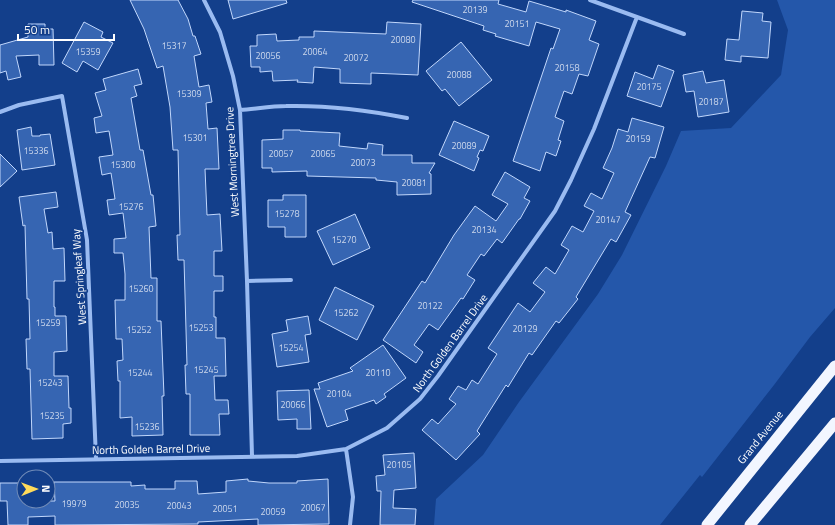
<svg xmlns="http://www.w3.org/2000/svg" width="835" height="525" font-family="'Titillium Web',sans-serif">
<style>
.green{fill:#2457aa}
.building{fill:#3665b2;stroke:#c1d7fc}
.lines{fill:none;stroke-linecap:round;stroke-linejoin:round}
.minor{stroke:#9abbf1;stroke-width:4}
.trunk{stroke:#f2f6ff;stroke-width:11}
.labels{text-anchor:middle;stroke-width:3.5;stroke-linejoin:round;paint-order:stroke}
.number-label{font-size:9px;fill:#cdd8ec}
.street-label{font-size:11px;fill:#fff;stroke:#133f8b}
</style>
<rect width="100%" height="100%" fill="#133f8b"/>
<path class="green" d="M777,0h58v308l-25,29 -36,48 -72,92 -2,-2 -40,50h-226l2,-26 47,-44 36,-53 79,-108 24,-39 44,-89 15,-35 50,-3 50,-53 7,-45z"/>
<path class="building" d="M130,0h48l10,19 5,17h2l6,18 -7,2 5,31 10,-2 3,17 -6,1 2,26 9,-1 2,41h-14l2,46 13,-1 2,37h-8v25h9v15h-9v26h2v21h9l1,38h-12l1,24h13l1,14h-10l1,21h-30v-41h-4l-1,-29h2l-3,-105h-6l-1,-25h3l-2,-85h-5l-3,-43 -7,-41 -6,2 -13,-39z
M228,0h58l1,3 -54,16z
M413,0h86l-1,4 28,8 3,-11 37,11v-2l30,11 -7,19 10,4 -11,32 -9,-2 -7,20 -8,-3 -9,26 9,4 -6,19 3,1 -5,15 -10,-4 -6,19 -27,-10 38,-113 2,1 7,-20 -24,-7 -7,24 -34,-10 1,-2 -13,-4 1,-4 -72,-24z
M742,11l21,2 -1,8 9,1 -3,36 -27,-2v6l-16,-2 2,-21 12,1z
M84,22l19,10 -2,5 12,6 -15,27 -15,-9 -6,11 -15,-9z
M387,22l34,2 -3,51 -47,-2v11l-31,-1v-14l-26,-2 -1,16 -16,-1 1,-2 -25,1 -1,-10 -12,1v-5h-9l-1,-21h7v-11l19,-1 1,7 22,-1v-3h15v-6l72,3z
M28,24h17v5h8l1,36h-15v-10l-23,1 5,21 -13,3 -2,-9 -6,2v-28l28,-8z
M461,42l31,38 -33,26 -14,-17 -3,2 -16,-20z
M658,65l16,6 -13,36 -34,-11 8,-24 18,7z
M138,69l4,15 -8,2 3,10 -6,2 9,52h3l8,45h2l3,31 -7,1 2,51h6v43h4l3,75h-2l1,39 -31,1v-19l-12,1v-37h-2l-1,-20 6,-1 -1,-21h-6l-1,-39h10v-26l-2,-21h-9v-14l12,-1 -3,-25 -14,2 -2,-15 8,-1 -4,-26 -9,2 -3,-18 14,-2 -4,-24 -13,2 -2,-15 8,-2 -7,-23 11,-3 -3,-11z
M703,71l3,12 18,-3 5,32 -31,5 -4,-26 -8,1 -3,-17z
M632,118l32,9 -9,31 -5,-1 -25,55 6,3 -15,27 -5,-3 -35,58 2,2 -19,24 -3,-2 -24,34 -3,-2 -21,34 -2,-2 -29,46 3,3 -24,26 -34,-30 10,-11 6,5 18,-20 -7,-5 9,-13 8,4 6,-10 6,4 19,-30 -9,-6 30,-45 12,9 15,-20 -12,-9 13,-16 9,7 14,-24 -8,-5 11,-19 11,6 11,-21 -10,-5 7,-13 11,6 12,-26 -11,-5 9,-20 6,-19 10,3z
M454,121l35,15 -6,15 -3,-1 -3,7 2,1 -5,13 -35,-16z
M31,127l1,9h8v-1l10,-1 5,31 -33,5 -5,-40z
M283,130h17v1l40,2 -1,13 28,3 1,-6 15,2 -1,10h30v8h23l-6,10 2,1v20l-34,1v-13l-21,-2v-2l-69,-2v-5l-35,1v-4h-10v-28l21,-1z
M0,154l17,17 -17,16z
M505,172l25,15 -6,11 6,3 -10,18h-1l-17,24 -5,-4 -13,17 -3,-2 -14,21 8,5 -12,19 -2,-1 -23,32 -9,-6 -15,21 9,7 -7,11 -33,-23 39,-59 3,2 29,-48 21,-29 21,15 12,-17 -16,-9z
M56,192l2,15 -14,2 4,24 4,-1 1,17 11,-1 1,33h-11v26h1v9h11l1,35 -13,1v24h14l1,32h2v15l-8,1v14l-31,1 -2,-70h-3l-1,-30h4l-1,-40h-2l-2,-74 -2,1 -4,-29z
M283,195h23v42h-21v-10h-17v-27h15z
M355,214l15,34 -37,17 -16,-34z
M335,287l39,19 -17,34 -38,-20z
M308,316l3,18 -6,1 4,27 -32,5 -5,-33 16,-3 -2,-11z
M383,345l23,33 -22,16 2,3 -10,7 -2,-4 -29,10 3,10 -21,7 -13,-38h6l-2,-6 35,-12 -3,-3z
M309,390l2,39h-14v-10l-19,1 -1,-29z
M414,453l2,35 -22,2 -1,18 23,1 -1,16h-35l1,-34h-4l-1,-15 9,-1 -2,-20z
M248,479v2l21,2h28v-2l31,-2 1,45 -71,1v-6l-60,3v2l-143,1v-9l-27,1v8h-20l-1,-24h-7v-18h22v5h2v13h31l-1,-19h77v4l14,-1v4h30v-8h22l1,13 28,-2v-11z"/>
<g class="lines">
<path class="minor" d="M204,0l16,32 13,44 7,34 7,171 5,175
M590,0l94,34
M240,110c15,-1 31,-4 46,-4 41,-1 81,4 121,12
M0,112l19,-7 43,-9 25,144 9,219
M247,281l44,-1
M346,449l7,48 -3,28
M0,461l297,-5 49,-7 41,-21 33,-29 18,-23 117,-165 16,-31 23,-51 43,-112"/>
<path class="trunk" d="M707,525l128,-159
M750,525l85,-102"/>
</g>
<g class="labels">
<g class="number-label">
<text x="475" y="13">20139</text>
<text x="517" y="27">20151</text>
<text x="403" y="43">20080</text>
<text x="174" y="49">15317</text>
<text x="88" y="55">15359</text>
<text x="315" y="55">20064</text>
<text x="268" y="59">20056</text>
<text x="356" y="61">20072</text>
<text x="567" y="71">20158</text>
<text x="459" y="78">20088</text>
<text x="649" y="90">20175</text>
<text x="189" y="97">15309</text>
<text x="711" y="105">20187</text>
<text x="195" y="141">15301</text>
<text x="638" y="142">20159</text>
<text x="464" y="149">20089</text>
<text x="36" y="154">15336</text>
<text x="281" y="157">20057</text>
<text x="323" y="157">20065</text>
<text x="363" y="166">20073</text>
<text x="123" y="168">15300</text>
<text x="414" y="186">20081</text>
<text x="131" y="210">15276</text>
<text x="287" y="217">15278</text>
<text x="608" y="223">20147</text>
<text x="484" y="233">20134</text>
<text x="344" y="243">15270</text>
<text x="141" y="292">15260</text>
<text x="430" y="309">20122</text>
<text x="346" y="316">15262</text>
<text x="48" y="326">15259</text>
<text x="201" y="331">15253</text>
<text x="525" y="332">20129</text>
<text x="139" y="333">15252</text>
<text x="291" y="351">15254</text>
<text x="206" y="373">15245</text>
<text x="140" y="376">15244</text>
<text x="378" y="376">20110</text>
<text x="50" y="386">15243</text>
<text x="339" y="397">20104</text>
<text x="293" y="408">20066</text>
<text x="52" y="419">15235</text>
<text x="147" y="430">15236</text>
<text x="399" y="468">20105</text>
<text x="74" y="507">19979</text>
<text x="127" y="508">20035</text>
<text x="179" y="509">20043</text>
<text x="313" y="511">20067</text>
<text x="225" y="512">20051</text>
<text x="273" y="515">20059</text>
</g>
<g class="street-label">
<text transform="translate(232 162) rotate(-93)" y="4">West Morningtree Drive</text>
<text transform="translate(79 277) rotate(-94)" y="4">West Springleaf Way</text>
<text transform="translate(450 343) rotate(-54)" y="4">North Golden Barrel Drive</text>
<text transform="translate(760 437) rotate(-51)" y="4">Grand Avenue</text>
<text transform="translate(151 449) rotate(-1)" y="4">North Golden Barrel Drive</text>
</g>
</g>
<g transform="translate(36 489) rotate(89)"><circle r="19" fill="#133f8b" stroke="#718cb9"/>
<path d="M0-3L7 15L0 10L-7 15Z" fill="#ffdb5a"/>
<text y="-6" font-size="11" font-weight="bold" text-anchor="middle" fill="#ffffff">N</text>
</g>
<path d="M18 34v6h96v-6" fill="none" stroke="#ffffff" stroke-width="2"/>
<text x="24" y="34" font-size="12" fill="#ffffff" stroke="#133f8b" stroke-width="3" paint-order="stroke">50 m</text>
</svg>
